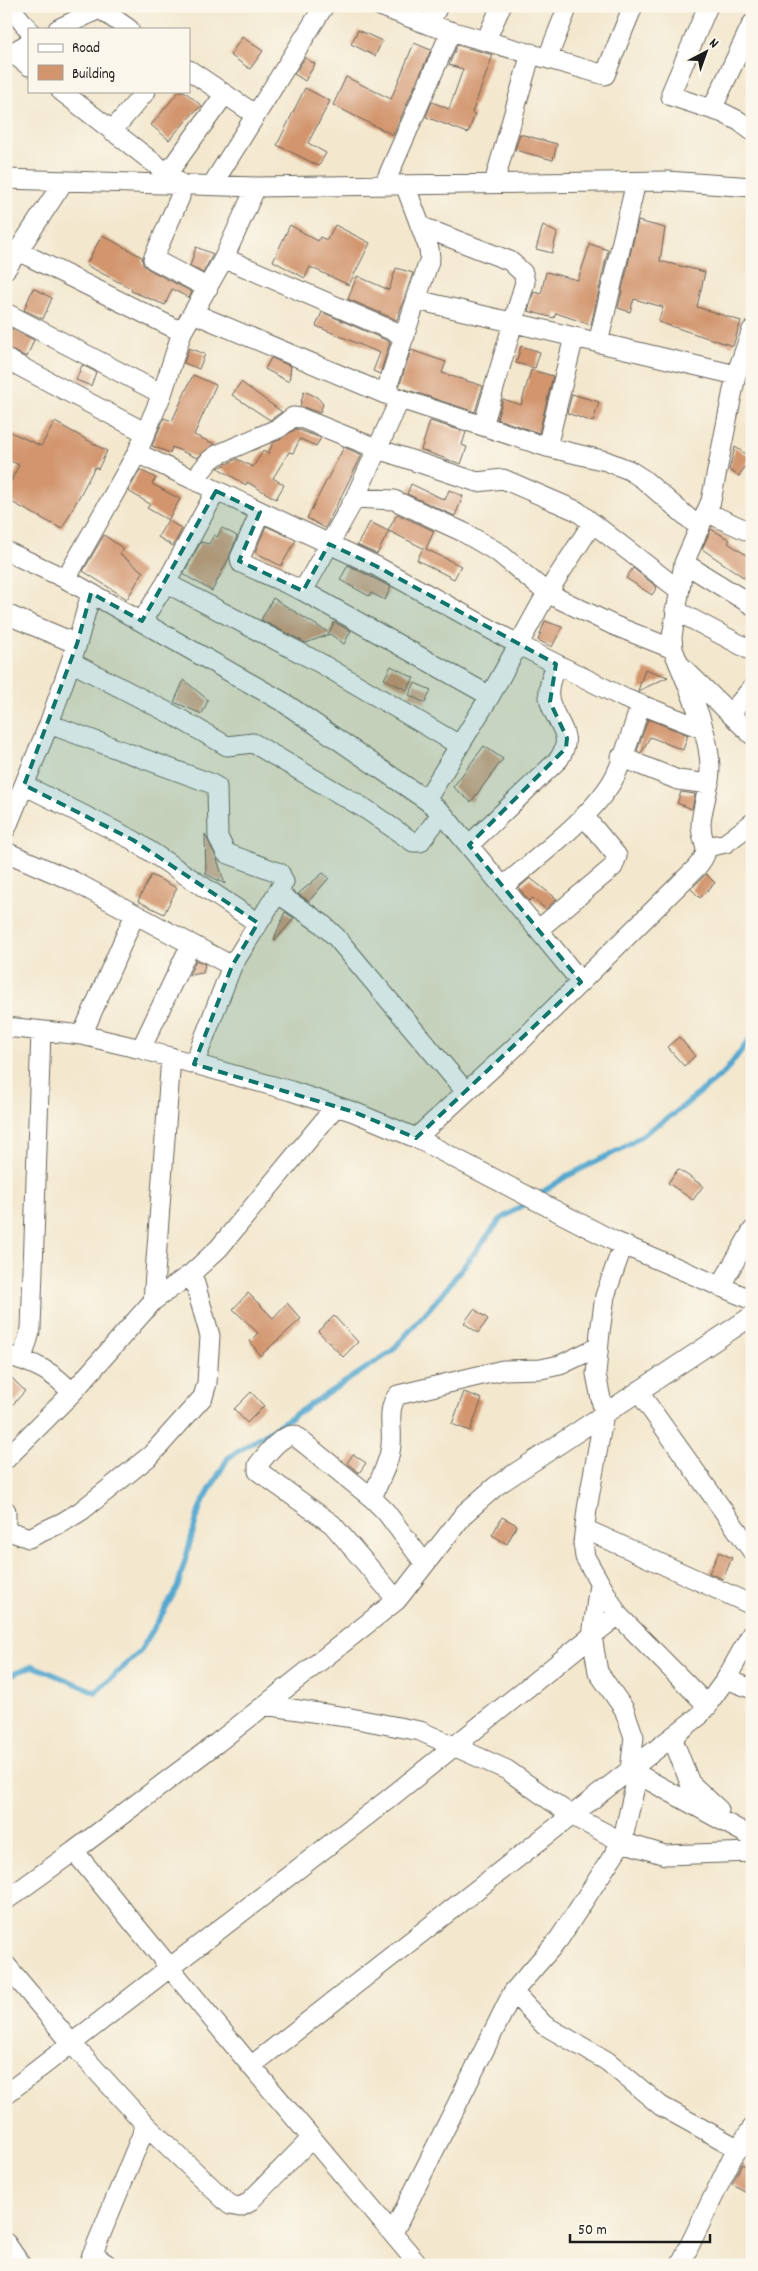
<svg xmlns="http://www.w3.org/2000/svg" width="758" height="2271" font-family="Dekko,sans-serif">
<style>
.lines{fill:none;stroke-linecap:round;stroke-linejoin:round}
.stream{stroke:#53a7cf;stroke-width:5.5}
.building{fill:#d2956e}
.minor-casing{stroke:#67635a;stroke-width:21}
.minor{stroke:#fff;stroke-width:19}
.marked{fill:#0f766e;fill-opacity:0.2;stroke:#0f766e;stroke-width:4;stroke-dasharray:10 6;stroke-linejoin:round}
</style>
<rect width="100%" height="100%" fill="#fbf7ec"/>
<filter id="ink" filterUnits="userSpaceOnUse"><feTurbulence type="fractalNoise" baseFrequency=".02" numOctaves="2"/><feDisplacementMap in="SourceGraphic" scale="10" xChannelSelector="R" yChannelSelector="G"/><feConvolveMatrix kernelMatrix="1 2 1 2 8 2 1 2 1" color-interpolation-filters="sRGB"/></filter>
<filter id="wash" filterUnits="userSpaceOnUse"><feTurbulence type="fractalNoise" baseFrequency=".0096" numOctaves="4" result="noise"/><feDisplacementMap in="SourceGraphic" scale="20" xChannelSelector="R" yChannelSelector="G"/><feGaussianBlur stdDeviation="1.12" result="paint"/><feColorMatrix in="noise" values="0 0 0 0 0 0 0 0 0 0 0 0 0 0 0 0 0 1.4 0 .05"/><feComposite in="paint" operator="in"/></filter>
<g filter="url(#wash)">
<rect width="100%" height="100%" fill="#f3e7cd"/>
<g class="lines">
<path class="stream" d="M6,1677l27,-11 63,26 43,-39 38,-64 23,-82 28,-49 163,-106 51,-58 58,-74 67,-44 56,-28 52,-35 50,-41 27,-36"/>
</g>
<g id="blocks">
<path class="building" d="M358,30l24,11 -7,15 -24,-12z
M242,37l21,14 -13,18 -20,-14z
M414,43l17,7 -38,85 -60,-30 13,-28 45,22z
M457,45l36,10 -21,58 3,1 -7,19 -42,-16 6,-15 17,7 14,-40 -14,-4z
M305,58l10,6 -10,17 -11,-7z
M305,88l25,13 -22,42 18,10 -7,13 -42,-21z
M179,91h5l18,15 -8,6 -25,28 -18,-15z
M520,134l37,10 -4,16 -38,-10z
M638,221l27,7 -5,33 45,11 -8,35 44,14 -8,25 -75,-24 5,-15 -29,-8 -4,13 -12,-4z
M290,225l28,16 2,-4 7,3 8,-15 35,18 -21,42 -39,-18 -5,11 -32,-17z
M543,225l14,8 -5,20 -16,-4z
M102,235l40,22 1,8 5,4 44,23 -3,6 -17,-9 -7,16 -34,-14 1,-2 -46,-24z
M590,244l18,6 -17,75 -35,-12 -2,5 -26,-7 6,-19 7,2 5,-22 32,8z
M196,247l17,7 -10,19 -13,-7z
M396,268l17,5 -16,47 -49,-21 9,-23 32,14z
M33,288l19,10 -9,21 -19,-9z
M322,312l68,30 -10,32 -7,-3 7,-18 -64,-27z
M6,326l28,14 -7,17 -21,-9z
M521,346l19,6 -5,16 -19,-5z
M189,348l16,6 -6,15 -15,-6z
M411,350l35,12 -4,11 41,13 -8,26 -76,-25z
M271,358l20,8 -2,16 -24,-13z
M82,365l14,7 -5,14 -15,-6z
M531,370l22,6 -14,57 -42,-14 6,-20 18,6z
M193,375l23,10 -22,50 21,9 -18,14 -25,-11 -2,6 -18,-7 12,-28 8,3z
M241,382l41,30 -12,8 -38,-25z
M304,391l13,6 6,7 -3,9 -20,-7z
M572,394l27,8 -6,20 -26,-9z
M430,421l36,11 -4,13 5,2 -6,17 -40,-14z
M55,422l52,29 -9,18 -3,-2 -33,62 -56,-30v-8l13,-26 -13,-6v-29l35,16z
M296,429l25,9 -5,8 -16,-7 -7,14 -4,-1 -16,26 11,7 -8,14 -29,-17 -1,3 -28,-17 19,-9 16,8 10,-16 5,3 5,-11z
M344,447l18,8 -37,73 -18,-10z
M735,447l16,10 -12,19 -10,-6z
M140,470l16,8 -4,6 28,15 -12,21 -21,-12 3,-4 -22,-13z
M411,484l34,16 4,-10 14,6 -8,20 -48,-22z
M397,514l37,17 -8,18 35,17 -7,13 -37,-19 6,-12 -34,-17 -12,23 -20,-9 13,-23 18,9z
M168,520l14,9 -9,17 -15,-9z
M266,526l30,14 -15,26 -26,-14z
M222,528l15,8 -8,22 -17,33 -29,-17 18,-32 8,2 5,-9 3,2z
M711,529l19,11 -2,3 24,16v24l-50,-34z
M104,535l20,14 -4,5 23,18 -16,27 -44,-28z
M348,565l43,22 -6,13 -14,-7 -2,3 -29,-16z
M633,568l24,19 -5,8 -26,-17z
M273,598l56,35 5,-11 17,9 -7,13 -14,-10 -24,9 -45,-23z
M545,621l17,6 -10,20 -14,-7z
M391,666l23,12 -7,12 -23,-11z
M645,669l23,8 -30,14z
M184,680l24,20 -6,14 -28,-12z
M415,683l16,7 -6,13 -16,-8z
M648,719l40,16 -5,15 -33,-13 -9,16 -4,-2z
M484,746l19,13 -32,43 -18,-15z
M681,792l14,2 -3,15 -15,-6z
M205,834l12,25 8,25 -19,-10z
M323,873l6,5 -20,23 -11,-7z
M706,874l9,9 -15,15 -9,-9z
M151,875l26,13 -13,26 -26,-13z
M530,878l27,21 -11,10 -14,-11 -3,3 -10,-13z
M285,912l9,6 -18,22 -2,-1z
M196,960l9,4 -2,9 -14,2z
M679,1037l16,19 -11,10 -17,-19z
M678,1169l25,17 -10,14 -25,-17z
M248,1293l25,25 14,-15 14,16 -41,37 -10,-15 8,-8 -25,-24z
M474,1309l14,10 -10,14 -14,-10z
M334,1316l24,26 -15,15 -25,-26z
M6,1372l19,19 -19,21z
M251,1392l13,14 -17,17 -13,-14z
M464,1392l18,7 -12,32 -18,-7z
M353,1454l13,9 -7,10 -12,-10z
M502,1517l15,8 -10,19 -15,-9z
M719,1552l13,6 -9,21 -14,-6z
M742,2164l10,6v25l-20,-11z"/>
</g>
</g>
<g filter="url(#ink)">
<use href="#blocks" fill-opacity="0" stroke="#67635a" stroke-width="1"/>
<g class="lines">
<g class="minor-casing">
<path id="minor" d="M9,6l20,24
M380,6l49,19 176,50 28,-69
M708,6l-37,87v3l52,17 16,8 13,10
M100,9l29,20
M429,25l9,-19
M58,29l47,-23
M486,40l15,-34
M12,53l17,13
M6,56l23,-13
M548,57l20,-51
M189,70l67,45
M61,91l120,93 -1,13 -27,62 55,29
M712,109l40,-85
M112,131l34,-40
M167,174l58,-80
M6,179l250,8 411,-6 85,6
M494,183l37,-130
M212,185l112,-179
M384,185l67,-154
M420,226l90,35 13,12 2,9 -42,144
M18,251l164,81
M224,258l181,78
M6,269l58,-88
M417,300l319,75
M6,313l156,81
M193,313l192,81 162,53 59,14 23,9 14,9 57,49
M598,343l38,-161
M6,359l140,74
M385,394l45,-136 -1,-9 -24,-64
M547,447l27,-110
M137,453l239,113 143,79 105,53 79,31
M194,480l16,-20 7,-5 62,-27 14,-11 8,1 77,31 99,33 26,-3 74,32 102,79
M355,498l39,2 69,32 36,21 48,40 66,32 60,24
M260,512l-20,46 1,5 62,28 187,105
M706,512l46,21
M6,551l60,28 217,123 143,98 16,13 139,169
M684,563l68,42
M66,579l71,-126 25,-59 20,-62 42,-74 32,-71
M166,583l154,80 139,82
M303,591l52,-93 45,-99
M675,610l77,41
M6,614l71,30
M142,621l24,-38 50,-92
M71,662l104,54 52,30 26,-3 114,67 46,32h7l22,-29
M680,665l72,70
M731,713l21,-25
M49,724l161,59 7,4 1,50 8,16 54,20 4,9 -52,84 -38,98
M621,757l57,23 31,4
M24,785l109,55 125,83
M426,800l64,-104 57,-103 45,-69
M6,829l43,-105 28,-80 14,-51
M469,845l90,-86c16,-25 -2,-33 -9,-57 -4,-12 2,-26 6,-38
M707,847l19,-4 26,-20
M6,852l67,29 159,85
M504,886c33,-29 87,-68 109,-106 11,-19 20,-54 28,-76
M277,893l44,30 15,14 130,155
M539,929l74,-62 4,-11 -33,-40
M6,1027l76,8 59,14 150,42 63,21 62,26 198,103 138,59
M82,1035l53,-121
M141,1049l50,-105
M416,1138l98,-90 182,-180c18,-21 6,-20 5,-42 0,-17 9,-37 9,-57 0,-39 -23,-83 -37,-120l-1,-12 12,-74 27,-62 25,-126 16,-45
M623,1245l-18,51 -5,36 -4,42 8,40 -17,95 -4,34 2,14 33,58 90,91
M720,1287l32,-56
M153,1301l18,-244
M6,1355c27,7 48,17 66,38
M22,1359l9,-30 10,-298
M638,1391l114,160
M6,1459l66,-66 81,-92 39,-28 27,-25 117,-142
M372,1498c6,-16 18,-36 19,-53 2,-16 -5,-37 7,-50l105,-25 38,-1 19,-4 38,-18
M6,1511v10
M585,1529l167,76
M6,1530l23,8 34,-16 18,-11 70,-56 52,-58 4,-14 3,-47 -18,-63
M397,1600l-65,-76 -74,-53v-6c8,-10 22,-30 36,-30l78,63 14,14 39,52
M726,1679l26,10
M265,1705l81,12 74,14 87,39 64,45 51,27 43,13 87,-3
M672,1737l18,46 29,27
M630,1770l122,67
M74,1851l143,-108 180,-143 68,-87 31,-27 256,-170
M6,1900l68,-49 177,215 168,199
M6,1965l67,80 73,80 84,80 10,2 8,-4 64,-65
M513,1992l31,33 63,36 54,45 78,43
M251,2066l448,-350 27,-37 26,-46
M6,2094l380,-293 232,-186
M393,2233l120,-241 46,-53 63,-97 14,-60 -6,-12 4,-33 -10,-28 -26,-37 -6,-36 7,-52
M6,2243l15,22
M92,2254l16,11
M88,2265l58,-140
M680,2265l52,-107 20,-30"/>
</g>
<use href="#minor" class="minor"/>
</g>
</g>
<path class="marked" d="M216,491l44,21 -21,49 64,30 26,-47 47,22 180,98 -6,38 17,36 -1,10 -97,97 112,137 -165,156 -62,-26 -160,-48 38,-98 26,-43 -125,-83 -109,-55 53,-141 14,-51 51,28z"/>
<rect width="758" height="2271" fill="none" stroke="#fbf7ec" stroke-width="25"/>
<rect x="28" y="28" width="162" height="65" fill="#fbf7ec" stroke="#a29f99"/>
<rect x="38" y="44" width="25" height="8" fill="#ffffff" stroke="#a29f99"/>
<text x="72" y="52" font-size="15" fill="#1c1c1c">Road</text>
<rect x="38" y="65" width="25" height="15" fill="#d2956e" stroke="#a29f99"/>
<text x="72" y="78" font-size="15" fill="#1c1c1c">Building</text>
<g transform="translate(706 52) rotate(41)" stroke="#fbf7ec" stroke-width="4" paint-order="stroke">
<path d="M0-4L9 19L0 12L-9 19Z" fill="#1c1c1c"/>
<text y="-8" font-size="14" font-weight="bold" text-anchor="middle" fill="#1c1c1c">N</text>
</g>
<path d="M570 2234v8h140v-8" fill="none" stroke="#1c1c1c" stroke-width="2.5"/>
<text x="578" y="2234" font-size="15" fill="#1c1c1c" stroke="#fbf7ec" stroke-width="4" paint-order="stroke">50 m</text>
</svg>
